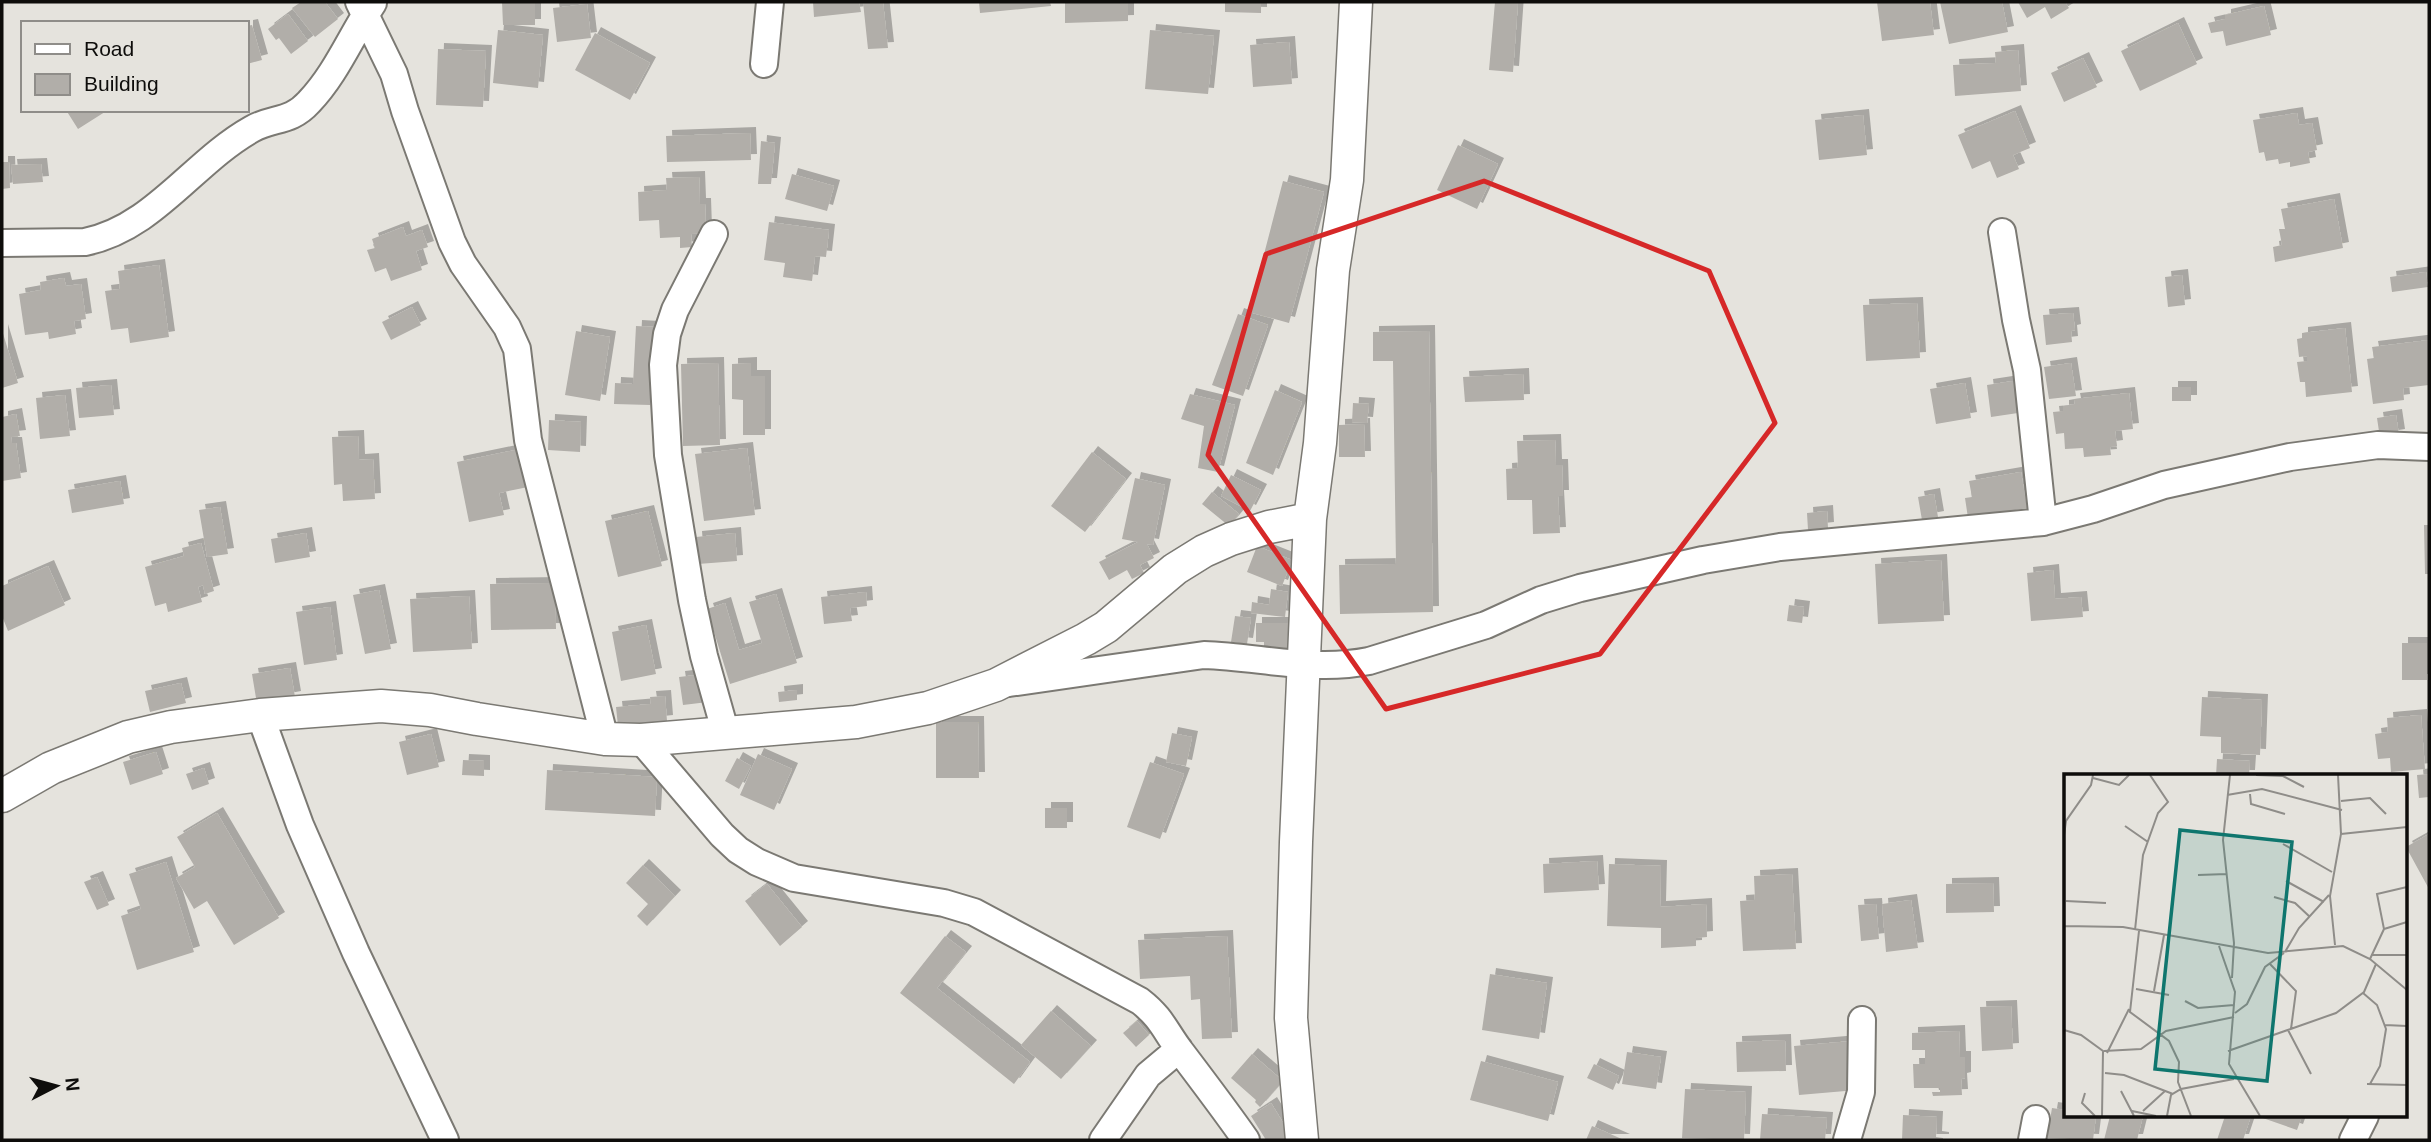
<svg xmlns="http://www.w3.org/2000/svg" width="2431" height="1142" font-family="Helvetica,sans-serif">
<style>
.building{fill:#b1aea9;filter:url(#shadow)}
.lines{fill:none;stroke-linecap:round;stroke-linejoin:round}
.minor-casing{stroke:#7b7973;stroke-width:30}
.tertiary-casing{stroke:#7b7973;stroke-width:35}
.minor{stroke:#fff;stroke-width:26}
.tertiary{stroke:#fff;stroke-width:32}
.marked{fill:none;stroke:#d62828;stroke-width:5;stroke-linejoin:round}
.inset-road{fill:none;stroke:#8f8d89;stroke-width:2}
.view{fill:#0f766e;fill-opacity:0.15;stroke:#0f766e;stroke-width:3.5}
.inset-edge{fill:none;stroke:#0e0d0b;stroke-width:3.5}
</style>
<defs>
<filter id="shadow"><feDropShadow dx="6" dy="-6" stdDeviation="0" flood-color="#0004"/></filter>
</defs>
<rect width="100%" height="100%" fill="#e5e3dd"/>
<path class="building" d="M301,2h24l13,17 -23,18 -23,-29z
M502,2h33v23h-32z
M813,2h46l2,10 -47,5z
M863,2h20l5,46 -20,1z
M979,2h71l1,4 -71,7z
M1065,2h63v19l-63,2z
M1225,2h36v11l-36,-1z
M1495,2h23l-5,70 -24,-2z
M1877,2h53l4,33 -52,6z
M1940,2h62l6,30 -59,12z
M2018,2h47l4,6 -18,11 -6,-12 -18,11z
M587,4l4,34 -34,4 -4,-34z
M2264,6l7,29 -45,11 -3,-15 -12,2 -3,-10 17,-4v-4z
M288,14l20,27 -17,13 -12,-16 -3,2 -8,-11z
M2178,23l19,41 -57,27 -19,-40z
M252,25l10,35 -15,4v-38z
M498,30l45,5 -5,53 -45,-5z
M1150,30l64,6 -6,58 -63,-5z
M595,33l55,30 -20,37 -55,-30z
M1289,42l3,42 -39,3 -3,-42z
M438,49l48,2 -3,56 -47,-2z
M2018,50l3,41 -66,5 -2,-31 43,-2 -1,-11z
M2083,58l14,29 -33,15 -13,-29z
M66,110h42l-30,19z
M2015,111l15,37 -17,7 6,14 -22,9 -7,-17 -18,8 -14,-34z
M2297,113l2,12 13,-2 5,27 -9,2 2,11 -20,4v-5l-11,2 -1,-5 -12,2 -2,-9 -5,1 -6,-33z
M1863,115l4,40 -48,5 -4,-40z
M750,133l1,27 -84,2 -1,-26z
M761,141l14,2 -4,41h-13z
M1458,145l40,19 -21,45 -40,-19z
M2,162h7l1,26 -8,1z
M41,164l2,18 -30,2 -2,-19z
M792,174l42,12 -7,25 -42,-12z
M699,177l1,27h5l1,29 -15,1 1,13 -12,1v-11l-20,1 -1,-18 -20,1 -1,-29 29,-2 -1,-12z
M1283,181l41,11 -35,131 -40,-11z
M2334,199l9,49 -68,14 -2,-15 9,-2 -3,-16h6l-4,-20z
M769,222l60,8 -3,27 -11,-1 -3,25 -29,-4 2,-14 -21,-3z
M403,227l3,9 16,-6 6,17 -12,4 6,19 -31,11 -5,-13 -11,4 -8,-22 8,-2 -3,-9z
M159,265l10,72 -39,6 -2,-15 -17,2 -6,-39 15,-2 -2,-18z
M2426,272l2,15 -36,5 -2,-15z
M2182,275l3,30 -17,2 -3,-30z
M64,278l2,8 15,-2 5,35 -12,2 2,13 -27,5 -1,-7 -23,3 -6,-41 22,-4 -1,-8z
M1917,303l3,55 -54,3 -3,-56z
M412,307l9,18 -30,15 -9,-18z
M2073,313l2,17 -4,1 1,11 -26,3 -3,-30z
M1238,314l30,11 -25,71 -31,-11z
M636,326l18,1 -4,78 -36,-1 1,-21 18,1z
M2345,328l7,64 -46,5 -1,-15h-5l-3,-20 10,-1v-5l-8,1 -2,-18 5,-1v-5z
M2,330l16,53 -16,5z
M576,331l34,6 -10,64 -35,-6z
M1429,331l4,281 -93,2 -1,-49 57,-1 -3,-203h-20v-29z
M2429,340v45l-26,3 1,12 -31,4 -6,-45 7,-1 -2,-11z
M718,363l2,82 -37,1 -2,-82z
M751,363v13h14v59h-22v-35l-11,-1v-35z
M2071,363l5,33 -27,3 -5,-32z
M1523,374l1,26 -59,2 -2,-25z
M2013,381l5,32 -27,4 -4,-32z
M1965,383l6,35 -35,6 -6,-35z
M111,385l3,30 -35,3 -3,-30z
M2172,387h19v14h-19z
M1275,390l27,12 -29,73 -27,-12z
M2129,393l4,36 -18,2 2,15 -7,1 1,8 -27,2 -1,-9 -18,1 -1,-16 -8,1 -3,-22 10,-1v-5l12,-2 -1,-5z
M1190,394l45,11 -17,67 -20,-4 6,-42 -23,-7z
M65,395l5,41 -30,3 -4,-41z
M1353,403l16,1 -2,19 -15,-1z
M16,414l4,22 -9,1 1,6h4l5,35 -19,3v-64z
M2396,415l3,20 -19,3 -3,-20z
M549,420l32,2 -1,30 -32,-2z
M1364,424l1,33h-26v-32z
M358,436l1,24 14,-1 2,40 -32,2 -1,-17 -8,1 -2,-48z
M1555,440l1,25h6l1,31h-5l2,37 -27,1 -1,-34h-25l-1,-31 12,-1 -1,-27z
M747,448l8,67 -51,6 -9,-67z
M520,449l8,38 -29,6 5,22 -35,7 -12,-60z
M1092,452l34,27 -41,53 -34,-26z
M2021,472l6,36 -59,10 -3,-20 7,-1 -3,-16z
M1231,475l30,15 -11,21 -29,-15z
M1135,478l30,7 -12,60 -6,-1 7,14 -14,7 4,8 -12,6 -5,-9 -18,10 -10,-18 39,-20 -16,-3z
M120,481l4,23 -52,9 -4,-23z
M1212,492l27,22 -10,12 -27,-22z
M1934,494l4,23 -16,3 -4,-23z
M220,507l8,47 -21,3 -8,-47z
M648,511l14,55 -44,11 -13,-56z
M1827,511l1,17 -20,2 -1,-17z
M2424,525h5v49h-4z
M306,533l4,24 -35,6 -4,-24z
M735,533l2,28 -39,3 -2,-27z
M201,543l13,48 -9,3 -2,-9 -5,2 4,15 -34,10 -2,-9 -11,3 -10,-39 39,-11 -2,-8z
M1257,546l35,14 -10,26 -35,-14z
M1941,560l3,61 -66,3 -3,-60z
M48,566l17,39 -57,26 -6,-15v-30z
M2053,570l2,29 26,-2 2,20 -52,4 -4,-48z
M555,583l1,46 -65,1 -1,-46z
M1271,589l17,3 -3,25 -34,-4 1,-11 17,3z
M379,590l12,59 -26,5 -12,-59z
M866,592l1,14 -17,2 2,13 -28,3 -3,-27z
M776,594l21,69 -67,21 -23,-75 18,-6 14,47 23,-7 -13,-41z
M469,596l3,53 -59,3 -3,-53z
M1789,605l15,2 -2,16 -15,-2z
M330,607l7,53 -33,5 -8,-53z
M1235,616l16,2 -4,26 -16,-2z
M1256,623h35l-1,33 -26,-1v-13h-8z
M646,625l10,49 -35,7 -9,-49z
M2402,643h25v37h-25z
M290,668l5,29 -38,7 -5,-30z
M705,674l3,28 -25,3 -4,-28z
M181,683l5,20 -36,9 -5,-21z
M797,690v10l-18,2 -1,-10z
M665,696l2,25 -49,5 -2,-19 35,-3 -1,-7z
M2202,697l60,3 -2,55 -39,-2v-16l-21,-1z
M2421,715l4,54 -34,3 -1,-14 -12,1 -3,-25 13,-2 -1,-14z
M936,722h42l1,56h-43z
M1172,733l20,4 -6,29 -20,-4z
M431,734l8,33 -32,8 -8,-33z
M156,752l7,22 -33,11 -7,-23z
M758,754l34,15 -18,41 -34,-15z
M737,758l14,8 -12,23 -14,-8z
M2217,759l33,2 -1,15h-33z
M463,760l21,1v15l-22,-1z
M1150,762l34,12 -24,65 -33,-12z
M204,768l5,16 -17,6 -6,-16z
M547,770l110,7 -2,39 -110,-6z
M2429,774v23l-10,1 -2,-23z
M1045,808h22v20h-22z
M217,813l62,105 -45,27 -27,-44 -13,8 -18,-31 19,-11 -18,-30z
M2429,834v55l-23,-42z
M1597,861l2,29 -55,3 -1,-29z
M166,862l28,90 -57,18 -16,-54 20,-7 -12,-35z
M1609,864l52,2 -1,41 46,-3 1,33 -11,1v8l-35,2v-20l-54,-2z
M643,865l32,31 -28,30 -10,-10 11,-12 -22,-21z
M1792,874l4,75 -53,2 -3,-50 15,-1 -1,-24z
M97,877l12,28 -12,5 -13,-28z
M1993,883l1,29 -48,1v-29z
M767,884l35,43 -22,19 -35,-45z
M1911,900l7,48 -32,4 -4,-48z
M1876,904l3,35 -18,2 -3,-36z
M945,936l21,16 -29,36 93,74 -16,22 -114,-91z
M1227,936l5,102 -30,1 -2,-40 -9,1 -1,-24 -50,3 -2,-39z
M1490,974l57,9 -8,56 -57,-9z
M2011,1006l2,43 -31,2 -2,-44z
M1051,1011l40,35 -30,33 -40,-34z
M1137,1021l12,14 -13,12 -13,-14z
M1959,1031l1,26h5v21l-4,1 1,16 -29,1 -1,-4h8v-4h-26l-1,-24h12v-14h-13v-17z
M1785,1040l1,31 -49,1 -1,-30z
M1852,1041l5,49 -58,5 -5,-49z
M1627,1052l34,5 -5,32 -34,-5z
M1252,1054l31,27 -23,26 -5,-5 1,-2 -25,-22z
M1481,1061l77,21 -10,39 -78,-21z
M1594,1064l25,12 -6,14 -26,-12z
M1685,1089l61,3 -2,48 -62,-2z
M1271,1103l22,36 -2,1h-25l-15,-24z
M2052,1108l13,2v6h31l-3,24 -46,-2z
M1762,1114l65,4 -2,22h-65z
M1903,1115l34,2 -1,20 7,1v2h-41z
M2110,1116h33l-6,24h-33z
M2225,1116h26l-8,24h-26z
M2257,1116h45l-5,14z
M1592,1126l32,14h-38z"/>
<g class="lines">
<g class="minor-casing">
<path id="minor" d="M359,2l35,72 11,37 47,131 11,22 44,63 10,22 11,91 77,299
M764,64l6,-62
M2002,232l14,88 11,50 16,152
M714,234l-39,76 -8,24 -4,31 5,90 24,145 12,56 22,78
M2,243l83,-1c69,-14 108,-80 167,-113 21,-12 38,-6 57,-27 27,-28 42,-66 64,-99
M1009,683l195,-28c56,2 109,17 165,6l117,-36 55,-25 39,-12 123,-28 77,-13 263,-25 50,-13 71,-24 126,-28 88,-12 51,2
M260,715l40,110 56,128 89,187
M641,740l81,95 16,15 19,12 37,16 150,25 30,9 166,89c22,17 25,30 41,51 22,29 44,58 65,88
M1103,1140l45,-65 31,-26
M1847,1140l14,-48 1,-72
M2032,1140l4,-21
M2353,1140l12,-24"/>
</g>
<g class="tertiary-casing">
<path id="tertiary" d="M2,796l49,-28 77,-31 43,-10 89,-12 121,-9 49,4 47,9 128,20 36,1 215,-18 72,-14 68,-23 90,-46 20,-12 69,-58 29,-18 27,-12 38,-12 41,-8
M1302,1140l-11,-122 5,-176 14,-323 10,-76 13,-173 14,-90 9,-178"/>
</g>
<use href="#minor" class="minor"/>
<use href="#tertiary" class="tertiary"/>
</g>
<path class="marked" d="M1484,181l225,90 66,152 -175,231 -214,55 -178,-254 58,-201z"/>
<g transform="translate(2064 774)">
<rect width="343" height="343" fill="#e5e3dd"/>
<path class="inset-road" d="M166,1l-7,65 11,103 -2,35M192,1l27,1 21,11M29,4l26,7 10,-10M186,20l1,10 34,10M163,21l35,-6 80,21M277,27l29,-3 16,16M61,52l23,16M277,60l66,-7M0,61l2,-14 25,-36 2,-10M219,70l49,28M134,101l29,-1M222,107l38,21M0,111v68M210,123l21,6 15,14M2,127l40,2M0,152l59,1 145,26 75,-7 27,13 37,31M320,155l23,-7M71,156l8,-75 15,-42 10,-11 -18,-27M75,157l-9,81 39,29 10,21 -1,20 13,34M271,171l-5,-49 11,-62 -3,-59M155,172l16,46 -6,72 31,52M221,178l14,-24 30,-33M307,181h36M306,185l14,-30 -7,-35 30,-7M206,190l26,27 -5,38M72,215l33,6M90,217l10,-56M299,219l14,12 9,24 -6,37 -10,18M121,227l13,7 36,-3M171,239l12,-9 18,-37 19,-14M321,251l22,1M0,256l17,5 22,16 -1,65M224,256l23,44M40,277l37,-2 25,-18 68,-14M164,277l108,-38 28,-21 12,-28M43,279l22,-44M41,299l19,2 49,19M303,310l40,1M57,317l13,25M21,319l-3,10 13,13M68,337l24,5M79,337l22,-20M103,342l4,-21 10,-6 53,-10"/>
<path class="view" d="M116,56l112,12 -25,239 -112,-12z"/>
<rect width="343" height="343" class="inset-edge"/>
</g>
<rect width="2431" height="1142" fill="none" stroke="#0e0d0b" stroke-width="7"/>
<rect x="21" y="21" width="228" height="91" fill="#e5e3dd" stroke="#8f8d89" stroke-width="2"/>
<rect x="35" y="44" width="35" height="10" fill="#ffffff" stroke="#8f8d89" stroke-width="2"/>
<text x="84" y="56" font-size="21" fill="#0e0d0b">Road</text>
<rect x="35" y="74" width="35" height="21" fill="#b1aea9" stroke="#8f8d89" stroke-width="2"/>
<text x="84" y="91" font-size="21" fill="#0e0d0b">Building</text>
<g transform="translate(56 1086) rotate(84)" stroke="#e5e3dd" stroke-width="5" paint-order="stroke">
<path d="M0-5L12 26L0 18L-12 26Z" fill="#0e0d0b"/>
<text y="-10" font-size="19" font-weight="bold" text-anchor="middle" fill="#0e0d0b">N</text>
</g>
</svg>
